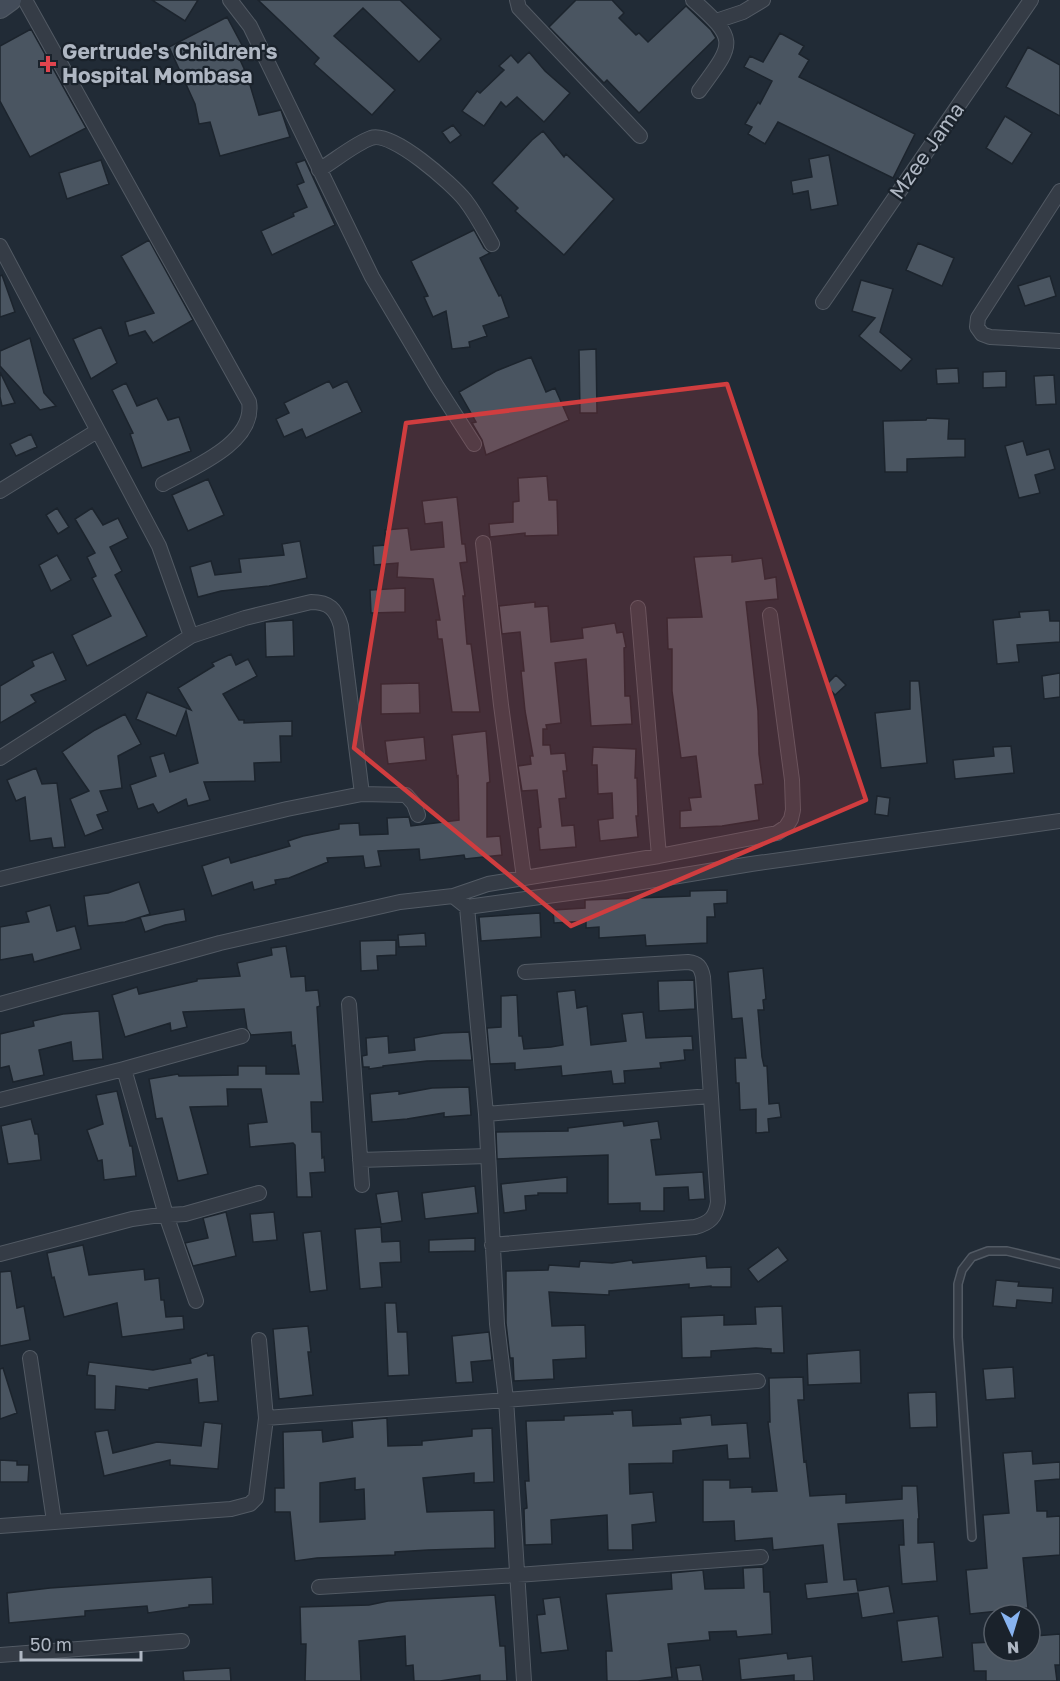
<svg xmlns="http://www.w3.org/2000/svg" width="1060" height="1681" font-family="'Golos Text',sans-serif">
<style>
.building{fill:#4a5561;stroke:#1c242d;stroke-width:1.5;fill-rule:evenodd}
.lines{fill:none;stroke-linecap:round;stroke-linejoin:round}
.lane-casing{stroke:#525a64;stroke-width:10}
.street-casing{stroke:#525a64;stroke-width:16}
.secondary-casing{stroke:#525a64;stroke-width:22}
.lane{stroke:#353c46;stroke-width:7}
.street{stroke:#353c46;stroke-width:14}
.secondary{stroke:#434c59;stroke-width:20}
.marked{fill:#d03d3f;fill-opacity:0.2;stroke:#d03d3f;stroke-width:4.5;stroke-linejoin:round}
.health-dot{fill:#e0444e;stroke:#1a222b;stroke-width:2}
.labels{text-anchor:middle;stroke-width:4.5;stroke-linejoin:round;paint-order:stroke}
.poi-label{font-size:21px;font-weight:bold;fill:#afb7c3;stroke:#1a222b;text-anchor:start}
.street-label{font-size:21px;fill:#afb7c3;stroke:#1a222b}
</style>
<rect width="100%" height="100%" fill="#212b36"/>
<path class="building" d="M152,0h46l-13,21z
M258,0h142l41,39 -22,23 -56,-54 -29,28 61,54 -23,25 -58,-51 5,-6z
M576,0h36l12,13 -5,5 17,17 3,-2 9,9 38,-36 25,24 5,8 -77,75 -32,-33 -3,3 -55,-56z
M227,17l16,30 -7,4 11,24 12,40 22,-5 9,27 -70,19 -10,-34 -11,2 -4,-20 -26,-57z
M31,29l55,99 -56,29 -30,-56v-55z
M780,33l24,13 -5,8 10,6 -10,17 116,57 -22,44 -115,-56 -13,22 -17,-10 4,-7 -7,-3 13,-22 2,2 12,-23 -28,-14 6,-11 13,6z
M1028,47l32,18v51l-54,-29z
M529,52l16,19 25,22 -26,29 -27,-25 -11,10 -5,-5 -17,24 -22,-15 15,-20 3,2 24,-23 -5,-4 12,-11 7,8z
M1005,116l27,17 -20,31 -26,-16z
M453,125l8,10 -11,8 -8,-11z
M543,131l21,26 2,-3 48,45 -50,56 -49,-44 3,-3 -26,-25 40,-43z
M829,155l9,50 -27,5 -3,-19 -15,3 -2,-13 21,-4 -3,-18z
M101,160l8,24 -42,15 -8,-26z
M305,160l30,65 -63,30 -11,-24 33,-15 -1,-3 14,-6 -10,-22 7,-3 -8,-19z
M474,230l10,18 6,5 -10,5 19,38 2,-1 8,22 -26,9 4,10 -18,6 1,5 -18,2 -6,-38 -13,6 -9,-20 4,-1 -17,-35z
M149,240l44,80 -40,23 -8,-12 -16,5 -4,-14 29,-9 -33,-57z
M918,243l36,15 -12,28 -36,-16z
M2,275l13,37 -15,5v-41z
M1050,276l6,20 -31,10 -7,-20z
M861,280l32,9 -13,43 32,27 -11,12 -42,-35 16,-18 -23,-7z
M101,327l16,36 -26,16 -18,-40z
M30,338l14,55 12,13 -16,4 -40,-44v-15z
M596,349l1,64h-17l-1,-63z
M531,357l15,35 9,-4 14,32 -83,35 -4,-15 -10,-17 4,-1 -17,-30 37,-21z
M958,368l1,15 -22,1 -1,-15z
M1006,371v16l-23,1v-16z
M0,372l15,31 -13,3 -2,-9z
M1054,375l2,29 -20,1 -2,-29z
M329,381l4,7 14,-7 15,31 -56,26 -4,-9 -18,8 -8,-18 13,-6 -5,-10z
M126,383l11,23 20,-8 11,22 11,-3 12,34 -49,17 -12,-34 3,-1 -21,-43z
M927,418l22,1 -1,20h17v18l-58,2v13h-22l-2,-51 43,-1z
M31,434l6,13 -21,9 -6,-12z
M1023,441l4,14 22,-6 6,20 -20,6 5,18 -21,5 -14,-52z
M547,476l2,24h8l1,35 -33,1v-3l-35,4 -1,-13 24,-2v-20l6,-1 -1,-23z
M208,479l16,36 -36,16 -16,-36z
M457,497l5,47h3l2,18 -7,1 5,33h-2l4,48h4l9,68h-28l-10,-73h-4l-2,-19h4l-7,-41 -36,-2 1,-14 -24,2 -1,-19 13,-1 -1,-15 23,-2 3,22 33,-3 -2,-25 -17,2 -3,-23z
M57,508l12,19 -11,7 -12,-19z
M92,508l11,17 15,-7 10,20 -18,9 12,24 -7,4 32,61 -60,30 -15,-31 39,-19 -19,-38 4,-2 -9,-19 8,-4 -20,-34z
M300,541l7,37 -38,8 -48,5 -23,6 -8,-30 21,-6 4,14 26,-3 -2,-13 45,-4 -2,-11z
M57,555l14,25 -20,11 -12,-26z
M732,555v7l30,-4 3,21 11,-2 2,22 -32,3 12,109 1,43 4,30 -8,1 4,35 -37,6 -42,2v-17l11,-1 -2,-12 12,-1 -5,-41 -15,2 -9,-67v-42h-4l-1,-31 35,-1 -8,-60z
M405,588v24l-34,1 -1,-23z
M535,602v5l13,-1 3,36 32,-4 -1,-10 33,-5 2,10 6,-1 3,15 -2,1 1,48h5l2,28 -41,2 -5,-67 -31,4 6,60 -15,2 1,4h-4v16h7l1,9 14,-1 2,18h-4l3,27 -7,1 3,27 12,-1 2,22 -36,3 -2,-22 3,-1 -4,-37 -15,1 -4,-25 13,-2 -1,-8h3l-8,-45 -4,-40h3l-4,-39 -18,2 -3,-28z
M1049,610l1,11h10v21l-43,3 2,17 -22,2 -4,-44 27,-3 -1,-5z
M293,620l1,36 -28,1 -1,-35z
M53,652l13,28 -35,15 5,7 -36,21v-37l34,-20 -2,-5z
M231,654l5,11 12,-6 9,17 -34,18 16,26h5v3l48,-2v15h-12l1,26 -27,1 1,18 -51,1 6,18 -22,6 -2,-7 -28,14 -5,-9 -15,5 -8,-24 26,-9 -6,-19 14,-4 6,19 28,-9 -12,-52 -10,25 -40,-17 11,-27 44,18 -13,-22 36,-22 -2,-3z
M1060,673v24l-16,2 -2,-23z
M836,675l10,10 -11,10 -9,-10z
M910,681h9l8,82 -46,5 -6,-55 35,-4z
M419,683l1,30 -39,1v-30z
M125,714l16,30 -23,12 4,32 -22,3 8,20 -11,4 6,14 -18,7 -15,-37 19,-8 -27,-39 33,-22z
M486,731l4,51 -3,1v54l13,-1 2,19 -37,4 -1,-4 -44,5 -1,-11 -41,2 3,15 -16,2 -2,-12 -36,2 1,4 -39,16 -14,2 1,4 -22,6 -2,-8 -40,14 -10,-30 27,-9 2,6 59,-17 -2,-5 15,-5 36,-7v-5l20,-1 1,12 28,-1 -1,-16 22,-1 2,9 48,-6 -1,-44 -1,1 -5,-42z
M424,737l2,23 -38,4 -3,-23z
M1011,746l3,27 -59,6 -2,-19 41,-4 -1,-9z
M593,747l43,2 -1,29h2l1,38h-2l2,21 -38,4 -2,-21 15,-2 -1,-25 -14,1 -1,-29h-5z
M36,768l6,16 15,-1 8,64 -12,1 -2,-10 -21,3 -5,-44 -9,4 -9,-21z
M877,796l13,2 -2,18 -13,-2z
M139,882l11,32 -25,8 -37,4 -4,-30 24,-3z
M727,890v13l-13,1 1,13h-8v26l-61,3 -1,-11 -46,3v-11l-13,1v-7l-32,2 -1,-13 32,-2v-8l105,-4v-5z
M50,905l7,26 18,-5 6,23 -47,13 -2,-8 -32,6v-33l29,-5 -3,-10z
M184,909l2,12 -21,4 -20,7 -5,-15z
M540,913l1,24 -60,4 -2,-24z
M425,933l1,13 -27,1 -1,-12z
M396,940v15l-19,1 1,14 -17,1 -1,-30z
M286,946l5,31 14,-1 1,15 12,-1 2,16 -3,1 6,95h-12l1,30h9l1,26 2,-1 1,15 -15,1 2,24h-15l-2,-52 -2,-2 -43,4 -2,-23 19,-2 -6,-33h-34l1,17 -38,1 18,67 -30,7 -16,-63 -6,1 -7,-40 29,-5 1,2 59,-1v-9h28v8h33l-4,-29 -3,1 -1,-14 -40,3 -4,-6 -3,-20 -61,3 4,15 -16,4 -1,-8 -45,14 -13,-42 25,-8 2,7 58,-13v-2l43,-3 -3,-13 35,-8 -1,-7z
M763,968l3,31 -3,1 1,10h-6l4,47 2,9h3l2,38 10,-1 2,14 -13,2 1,13 -13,1v-24l-16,1 -1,-27h-3l-1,-25h11l-4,-40 -10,1 -4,-47z
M694,980l1,29 -36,2 -1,-30z
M575,990l2,18 10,-2 4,39 35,-4 -4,-27 21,-2 3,26 46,-2 1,14h-9l1,10 -25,3 1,5 -37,3 1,12 -12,1 -2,-13 -49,5 -1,-10 -46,4v-7l-25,1 -3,-36 14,-1v-31l16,-1 2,41h3l2,13 27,-2 12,-2 -6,-53z
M99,1011l4,48 -30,2 -2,-19 -32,8 5,25 -31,7 -4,-16 -9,2v-34l34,-8 -1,-5 30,-7z
M469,1032l3,28 -45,1 -44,5v1l-14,2v-2h-6l-1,-11 5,-1 -1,-17 22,-2 1,17 26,-3 -1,-12 29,-5z
M469,1087l2,28 -27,2v-4l-37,6 -35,3 -2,-28 29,-3v3l33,-6z
M117,1091l13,55h2l4,30 -32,4 -2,-20 -4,1 -11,-31 16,-6 -7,-29z
M31,1119l4,15h3l3,26 -33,4 -7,-38z
M623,1121l1,5 34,-5 3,18 -10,1 5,35 47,-3 2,27 -16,1 -1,-13 -24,1v23h-24v-8l-32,1v-49l-111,4 -1,-27 72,-1v-3z
M567,1177v16h-29v2l-13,1 1,14 -22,3 -3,-29z
M475,1186l3,27 -53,6 -3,-26z
M398,1191l4,30 -21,3 -5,-30z
M226,1212l10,44 -43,10 -8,-23 23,-5 -5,-20z
M274,1212l3,28 -24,2 -3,-28z
M381,1227l1,15 18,-1 1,21 -21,1 2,24 -22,2 -5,-60z
M321,1231l6,59 -17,2 -7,-59z
M475,1238v13l-46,1v-12z
M83,1245l6,30 55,-6 1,11 14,-2 2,22h3l2,17 17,-1 1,13 -62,8 -5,-34 -53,14 -10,-40 -2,1 -5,-25z
M778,1247l10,13 -30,22 -10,-13z
M706,1256l1,12 24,-1v20h-20v-1l-22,2v-4l-80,7v4l-60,-3 3,34 33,-1 1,33 -33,2 1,19 -40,2 -1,-23h-3l-4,-35v-52l42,-1 1,-5 30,2 1,-6 32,2 20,-3 1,3z
M11,1271l6,37 7,-2 6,34 -30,6v-74z
M996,1280l23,2 -1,4 35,2 -1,15 -35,-3 -1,8 -23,-2z
M385,1303h11l2,29h9l2,43 -21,1z
M782,1306l2,47h-13v-4l-15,-1 -45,3v6l-29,1 -1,-41 43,-2v10l32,-1 -1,-17z
M308,1326l3,26h-3l5,43 -34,4 -6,-70z
M489,1332l3,28 -21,2 2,20 -17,1 -4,-47z
M860,1350l1,33 -53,2 -1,-31z
M207,1353l1,3 6,-1 4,46 -19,2 -2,-24 -48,9v2l-33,-4 -1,24 -20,-1v-33l-8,-1 2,-13 64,8 38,-7 -1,-4z
M1013,1367l2,31 -29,2 -3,-31z
M3,1368l14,45 -17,6v-50z
M803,1377l1,23h-6l6,62 2,-1 4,35 36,-2v9l56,-4v-13h15l2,33h-1v24l16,-1 3,39 -35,3 -3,-39h5l-1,-25 -65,4 6,56 12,-1 2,12 31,-5 5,27 -32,5 -4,-25 -51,6 -2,-15 22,-2 -4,-37 -50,5 -1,-12 -37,3 -1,-20 -31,1v-42h27v8l22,-1v5l25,-1 -9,-69h2l-1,-44z
M936,1392l1,35 -27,1 -2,-35z
M632,1410l1,16 48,-2 -1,-6 31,-3 1,10 35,-2 3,35 -22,1 -1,-14 -54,6v12l-44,1 1,30 23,-2 3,30 -24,3 1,25h-25l-1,-35 -56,5 1,24 -27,1 -1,-36 3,-1 -2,-27h4l-3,-60 38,-1v-4l49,-2 -1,-3z
M387,1418l1,28 34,-1v-4l50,-5v-7l20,-1 2,54 -20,1v-10l-51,5 4,34 67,-2 1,38 -67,2 -33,2v3l-78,3 -22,3 -5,-49h-15v-24h9l-1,-56 39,-2 1,12 30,-5 -1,-16zM355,1478v12l9,-1 1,30 -45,3v-39z
M204,1422l18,2 -4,45 -48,-4v-5l-66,16 -9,-44 13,-2 5,23 44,-11 44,4z
M1032,1451l1,13 27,-2v17l-25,2 2,30h10v6l13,-1v39l-37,3 5,50 -58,6 -4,-44 21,-2 -4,-53 26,-2 -6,-60z
M0,1460l17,1v4h12l-1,17h-28z
M763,1567l1,25h6l2,42 -35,3 -1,-6 -27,1 1,8 -42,4 4,33 -34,4h-31l-1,-30h6l-6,-57 66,-5 -1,-16 32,-3 2,19 39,-1 -1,-20z
M212,1577l1,27 -24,1v2l-41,6 -1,-7 -62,5v5l-76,7 -2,-30 43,-5z
M495,1595l5,51h5l2,35h-27v-6l-40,6h-26l-1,-16 -7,1 -1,-30 -46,5 2,40h-56l1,-37h-5l-1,-37 69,-2 19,-4z
M560,1597l8,53 -27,3 -4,-38 8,-1 -2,-15z
M938,1616l5,41 -41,5 -5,-41z
M1060,1634v31h-5l2,16h-71v-10h-12l-2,-28 22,-1v9h36v-11h5l-1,-4z
M787,1653l1,6 24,-3 2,25h-20v-6l-53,5 -2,-21z
M700,1665l3,16h-25l-2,-13z
M230,1668l1,13h-47l-1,-10z"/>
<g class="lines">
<g class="lane-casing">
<path id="lane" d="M972,1537l-14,-200v-53l4,-14 10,-13 16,-6h19l53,13"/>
</g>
<g class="street-casing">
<path id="street" d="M25,0l224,402c7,41 -57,66 -86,82
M230,0l20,26 122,251 64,108 38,59
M517,0l2,8 121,128
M693,0c46,41 41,43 6,91
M716,21l27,-9 20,-12
M319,170c15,-9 37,-27 52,-32 21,-8 81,46 94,62 11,14 19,30 27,44
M1060,191l-82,127 -1,9 5,7 8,3 70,4
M0,246l159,300 32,90
M823,302l208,-302
M0,491l97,-60
M483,543l18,162 23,173
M638,608l21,248
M0,758l191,-122 54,-18 66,-16c18,0 25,7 30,24l21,168
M0,879l287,-70 75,-15 44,1 8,9 4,11
M453,896l14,11 19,207 11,210 9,75 18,282
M467,907l139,-19 145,-24 309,-43
M0,1004l220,-61 180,-41 53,-6 35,-12 171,-28 118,-23 9,-6 5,-8 2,-9 -1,-30 -22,-165
M349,1004l13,181
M124,1069l42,146 30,86
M0,1100l124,-31 118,-33
M486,1114l224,-18
M360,1160l128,-4
M492,1245l203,-18c15,-4 21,-10 23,-25l-15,-225c-2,-10 -5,-14 -15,-15l-163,10
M0,1254l132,-35 21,-3 32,-2 74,-21
M30,1358l24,163
M266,1418l492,-37
M0,1526l231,-17 19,-5 6,-6 10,-80 -7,-78
M319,1587l198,-12 244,-18
M0,1655l182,-14"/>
</g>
<g class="secondary-casing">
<path id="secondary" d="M0,8l11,-8"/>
</g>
<use href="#lane" class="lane"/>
<use href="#street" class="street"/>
<use href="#secondary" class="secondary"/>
</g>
<path class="marked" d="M727,384l139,416 -295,126 -217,-178 52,-325z"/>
<path class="health-dot" d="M45 55h6v6h6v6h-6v6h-6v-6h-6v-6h6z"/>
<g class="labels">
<g class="poi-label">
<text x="62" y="59">Gertrude's Children's<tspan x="62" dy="24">Hospital Mombasa</tspan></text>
</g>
<g class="street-label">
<text transform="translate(927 151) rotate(-55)" y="7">Mzee Jama</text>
</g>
</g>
<g transform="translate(1012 1633) rotate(176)"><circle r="28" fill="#1a222b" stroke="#565e68" stroke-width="1.5"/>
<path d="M0-4.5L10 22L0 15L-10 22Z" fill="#87b3f0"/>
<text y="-9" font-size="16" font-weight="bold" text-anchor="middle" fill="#afb7c3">N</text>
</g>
<path d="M21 1651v9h120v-9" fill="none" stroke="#afb7c3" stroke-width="3"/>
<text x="30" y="1651" font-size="18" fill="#afb7c3" stroke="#1a222b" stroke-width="4.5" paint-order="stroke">50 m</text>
</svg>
